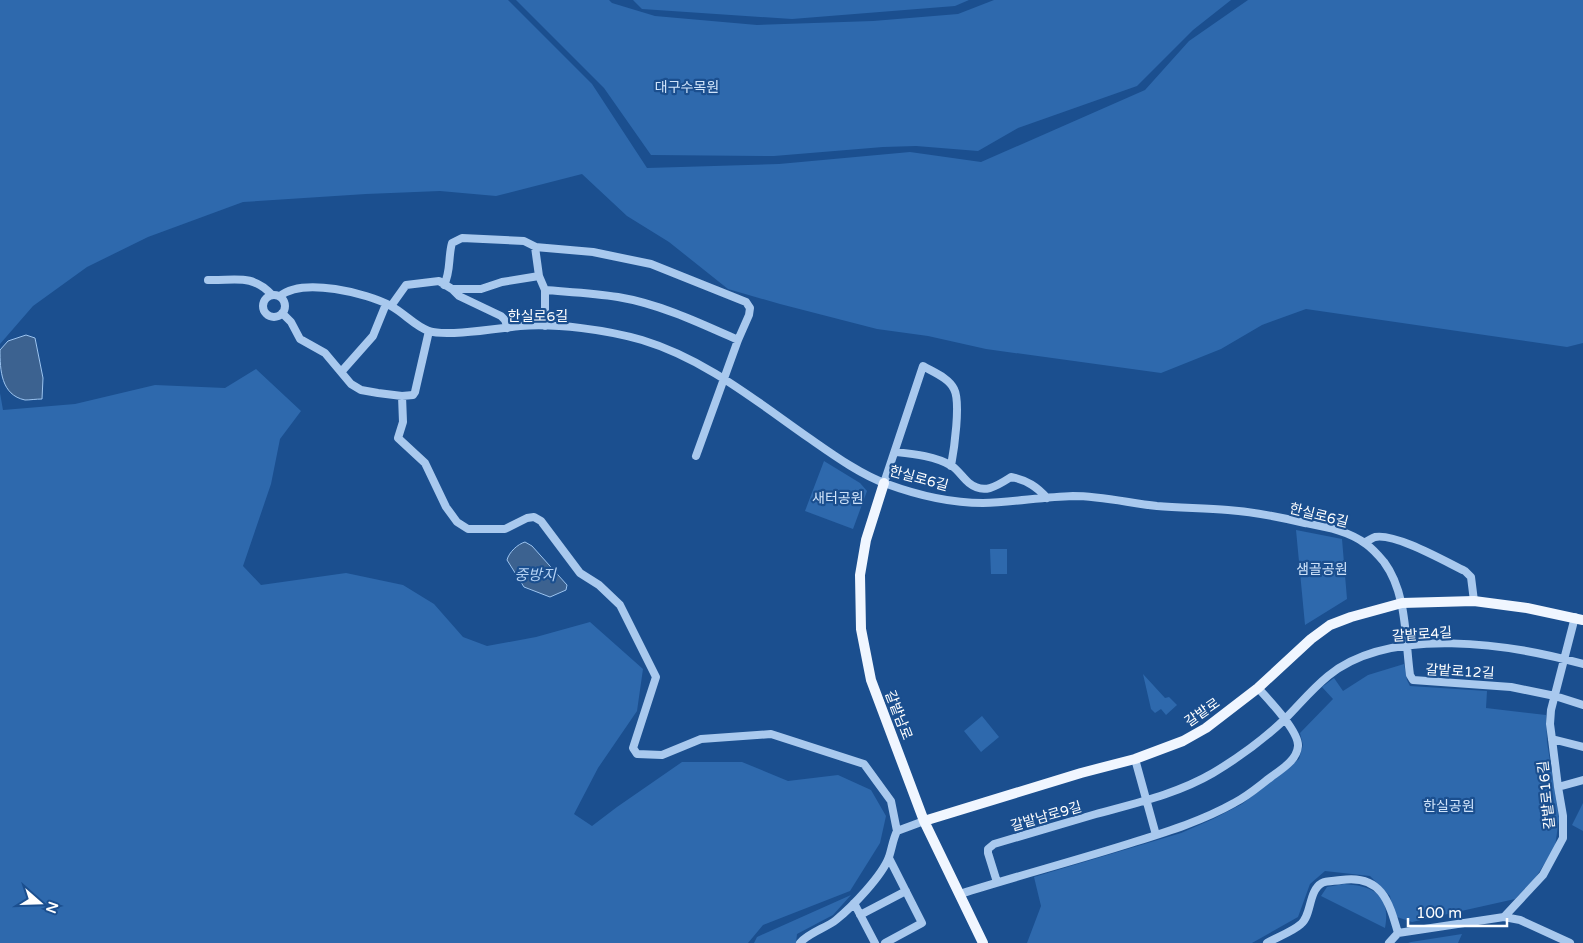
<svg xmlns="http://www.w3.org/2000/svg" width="1583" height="943" font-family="'Varela Round','Noto Sans KR',sans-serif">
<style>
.green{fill:#2e69ad}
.water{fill:#3c6290;stroke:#9cc4f0}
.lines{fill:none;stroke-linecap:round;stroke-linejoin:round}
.minor{stroke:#a9c9ee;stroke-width:8}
.major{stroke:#f0f6ff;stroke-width:10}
.labels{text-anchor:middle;stroke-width:4.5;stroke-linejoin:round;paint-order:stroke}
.park-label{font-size:14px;fill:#cfe3fa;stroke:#1b4f8f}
.street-label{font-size:14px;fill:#fff;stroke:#1b4f8f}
.water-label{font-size:15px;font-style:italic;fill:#b5d3f5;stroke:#1b4f8f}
</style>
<rect width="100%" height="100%" fill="#1b4f8f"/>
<path class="green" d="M0,0h508l84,84 55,84 132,-4 131,-12 71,10 164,-72 44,-49 59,-41h335v343l-16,4 -261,-38 -44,16 -41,24 -60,24 -175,-24 -58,-13 -51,-7 -97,-25 -52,-15 -59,-47 -42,-26 -45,-42 -86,22 -56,-5 -74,3 -123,8 -95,35 -61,30 -54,39 -33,38z
M516,0h93l3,3 43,13 102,9 116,-4 85,-7 36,-14h237l-38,30 -56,56 -119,42 -40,23 -62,-5 -33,1 -109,9 -123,-1 -47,-67z
M633,0h336l-14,6 -163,13 -150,-10z
M256,369l45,42 -21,28 -9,45 -28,82 18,19 85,-12 57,12 31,19 29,33 24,9 49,-9 54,-15 53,47 -6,42 -39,57 -24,46 18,12 25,-19 65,-45h60l46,19 50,-6 33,15 15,26 -6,27 -30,48 -87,34 -15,18h-748v-550l3,17 72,-6 80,-19 70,3z
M824,461l36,22 7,8 -14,38 -48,-18z
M1296,530l46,9 5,60 -42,26z
M990,549h17v25h-16z
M1404,664l3,16 3,6 77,5 -1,17 60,7 1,27 12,76 -4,29 -19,30 -21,22 -103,23 -18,-6 -4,-20 -20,-20 -45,-5 -15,13 -12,33 -46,26h-225l14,-37 -7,-29 147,-44 32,-14 29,-15 57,-45 4,-14 -3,-12 33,-34 -11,-12 12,-9 9,13 25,-16z
M1143,674l22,24 4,-1 8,8 -11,10 -5,-6 -6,4 -4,-4z
M982,716l17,21 -18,15 -17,-21z
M1583,803v28l-11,-6z
M1344,884c30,2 47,11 41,44l-64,-32 6,-9z
M851,895l-18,20 -36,19 -1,9h-42l3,-6z
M1462,934l-4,9h-50l3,-1z"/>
<path class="water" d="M26,335l9,3 8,40 -1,21c-6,0 -12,1 -17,1 -24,-5 -25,-30 -25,-50l8,-9z
M525,542l7,4 35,39 -1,5 -16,7 -26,-10 -17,-27c2,-8 11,-16 18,-18z"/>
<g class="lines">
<path class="minor" d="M208,280c26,1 44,-7 64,15
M444,285c7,-13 4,-28 8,-42l10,-5 62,3 12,6
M452,289l7,7 42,20 4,4 3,8
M545,290c24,2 49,3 73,7 42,7 82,26 120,43
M263 306a11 11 0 1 1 22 0a11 11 0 1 1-22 0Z
M280,296c23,-19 87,-3 111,10 13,7 25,21 38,25 17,6 71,-3 91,-5 37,-3 87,4 122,14 63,19 114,61 167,98 23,16 52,37 78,46 30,11 64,19 96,19 30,-1 60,-6 90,-7 29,0 56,7 84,10 24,2 48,2 71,4 26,2 52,7 77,13 21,4 44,8 61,21 7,5 13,12 18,18 23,31 21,76 26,113l3,5 98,7 44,9 28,9
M391,306l15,-21 33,-4 13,8h29l21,-7 37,-6
M282,313l9,9 9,17 25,14 26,31 10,6 17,3 24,3 11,-1 2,-3 14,-61
M545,326v-36l-6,-14 -4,-29 58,5 58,12 95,38 4,6 -1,7 -11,25 -42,116
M342,371l31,-35 13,-32
M402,396l1,26 -5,16 27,25 21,44 11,15 11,7h37l22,-11 7,-1 7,4 39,52 19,12 21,20 36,72 -23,71 4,6 25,1 39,-16 70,-5 93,30 27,37 6,30
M895,452c19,2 40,4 57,14 6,4 11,12 17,17 15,12 28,3 42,-6 16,3 26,10 36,21
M884,483l39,-117c10,6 26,12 31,23 7,13 0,61 -3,77
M1365,542c3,-1 7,-4 10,-5 21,-4 71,25 90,34l6,6 3,24
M1552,739l31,8
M1135,759l21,76
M1558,787l25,-7
M997,882l-9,-29v-4l6,-5c34,-10 68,-20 102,-30 40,-11 81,-20 117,-41 25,-15 51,-34 72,-54 14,-14 27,-30 43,-43 62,-51 183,-32 255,-12
M960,894c57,-18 114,-33 171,-51 35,-11 71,-22 103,-40 14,-7 25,-17 37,-26 11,-8 26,-17 27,-31 1,-15 -30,-47 -40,-58
M854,903l21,40
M860,915l46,-24
M1504,917l39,-42 20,-37v-22l-5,-29 -6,-48 -2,-15 1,-14 24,-93
M800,943c8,-10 26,-15 36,-23 16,-13 46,-44 53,-63 3,-9 4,-18 8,-26l27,-10
M885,943l37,-20 -33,-65
M1267,943c10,-6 25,-11 34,-19 11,-9 7,-33 21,-41 4,-2 14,-2 19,-3 40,-6 48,21 57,53
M1389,943l9,-10 106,-16 16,3 50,23"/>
<path class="major" d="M884,483l-18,57 -6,35 1,54 10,51 53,141 59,122
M924,821l157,-48 54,-14 48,-18 23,-13 52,-40 53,-49 19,-14 21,-8 51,-14 72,-2 53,7 56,12"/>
</g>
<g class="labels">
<g class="park-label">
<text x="687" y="92">대구수목원</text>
<text x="838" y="503">새터공원</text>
<text x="1322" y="574">샘골공원</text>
<text x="1449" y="811">한실공원</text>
</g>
<g class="street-label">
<text x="538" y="321">한실로6길</text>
<text transform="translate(919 478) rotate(15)" y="5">한실로6길</text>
<text transform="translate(1319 515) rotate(14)" y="5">한실로6길</text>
<text transform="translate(1422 634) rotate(-4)" y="5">갈밭로4길</text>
<text transform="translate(1460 671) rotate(3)" y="5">갈밭로12길</text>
<text transform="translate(1202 712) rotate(-35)" y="5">갈밭로</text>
<text transform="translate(899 715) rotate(69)" y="5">갈밭남로</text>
<text transform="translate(1546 795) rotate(-96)" y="5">갈밭로16길</text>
<text transform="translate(1046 816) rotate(-16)" y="5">갈밭남로9길</text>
</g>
<g class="water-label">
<text x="535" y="580">중방지</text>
</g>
</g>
<g transform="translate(40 903) rotate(110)" stroke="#1b4f8f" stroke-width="4" paint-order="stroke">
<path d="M0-4L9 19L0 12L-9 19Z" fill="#ffffff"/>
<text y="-8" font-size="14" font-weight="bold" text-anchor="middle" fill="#ffffff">N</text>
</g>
<path d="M1408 918v8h99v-8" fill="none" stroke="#ffffff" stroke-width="2.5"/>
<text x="1416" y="918" font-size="15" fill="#ffffff" stroke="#1b4f8f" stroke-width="4" paint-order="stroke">100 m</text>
</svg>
